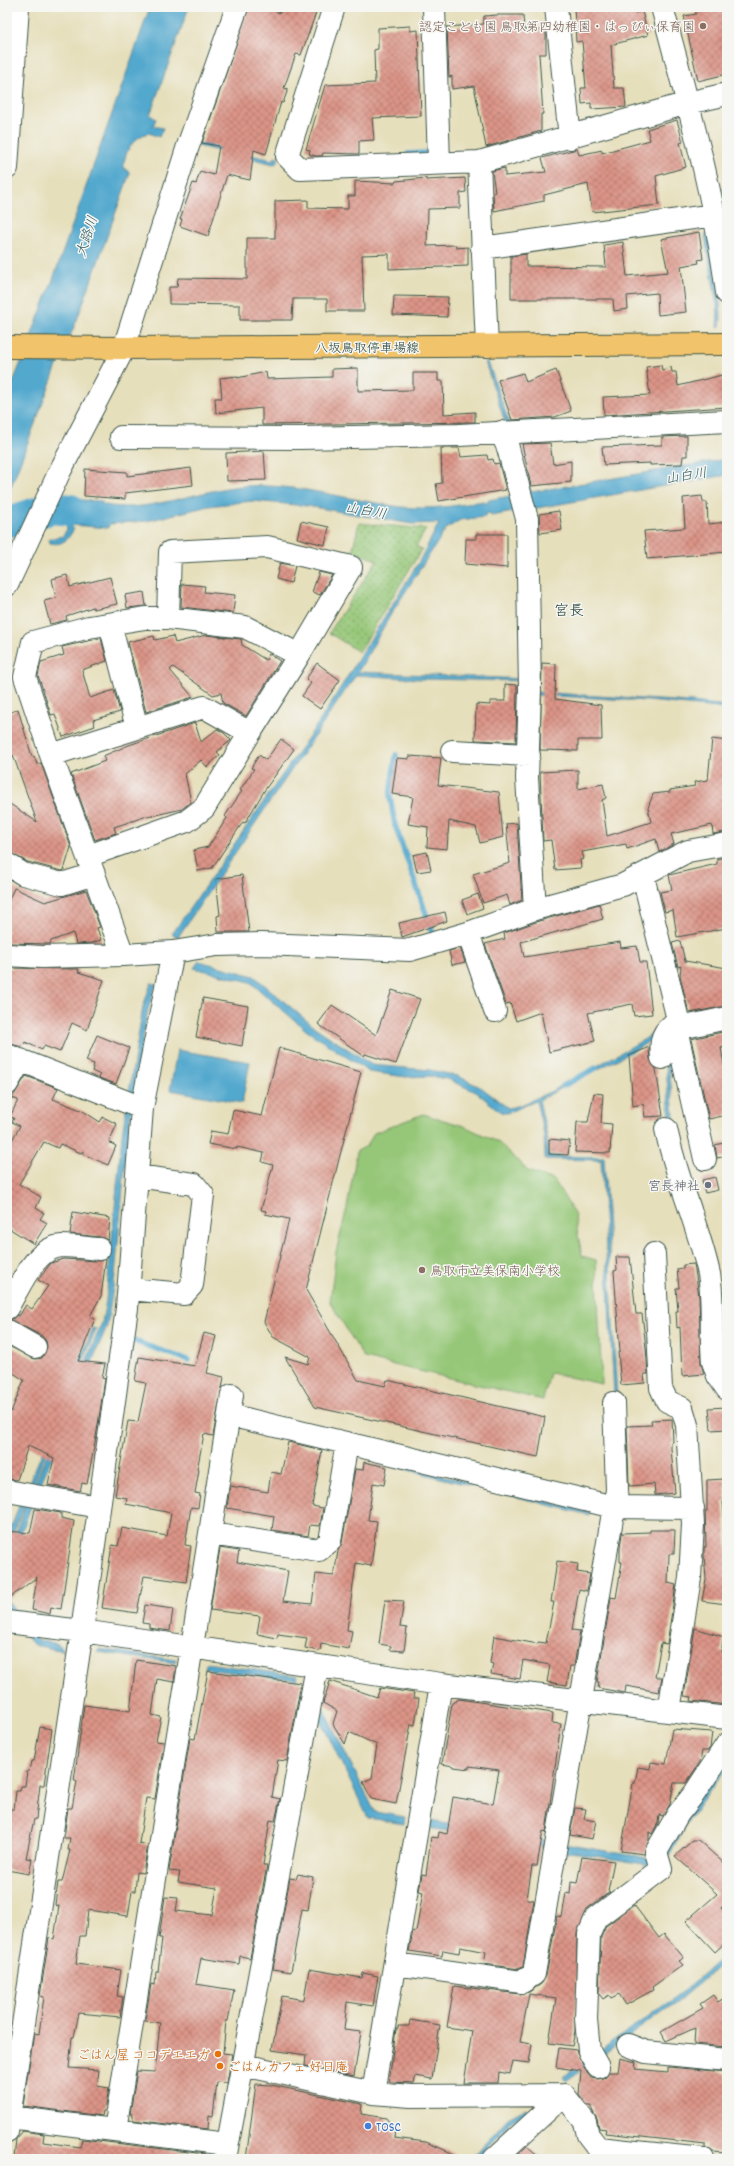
<svg xmlns="http://www.w3.org/2000/svg" width="734" height="2166" font-family="Dekko,'Klee One',sans-serif">
<style>
.grass{fill:url(#grass-dots);stroke:#5a8256}
.garden{fill:#96c778;stroke:#5a8256}
.water{fill:#52a8ce;stroke:#387281}
.lines{fill:none;stroke-linecap:round;stroke-linejoin:round}
.stream{stroke:#52a8ce;stroke-width:5.5}
.river{stroke:#52a8ce;stroke-width:32}
.building{fill:url(#building-cross-hatch)}
.minor-casing{stroke:#3d5548;stroke-width:24}
.major-casing{stroke:#3d5548;stroke-width:24}
.minor{stroke:#fff;stroke-width:22}
.major{stroke:#f1c36a;stroke-width:22}
.education-dot{fill:#8d6e63;stroke:#f6f6f2;stroke-width:1.5}
.worship-dot{fill:#6b7280;stroke:#f6f6f2;stroke-width:1.5}
.food-dot{fill:#e8710a;stroke:#f6f6f2;stroke-width:1.5}
.shop-dot{fill:#3f7fe0;stroke:#f6f6f2;stroke-width:1.5}
.labels{text-anchor:middle;stroke-width:3;stroke-linejoin:round;paint-order:stroke}
.education-label{font-size:13px;fill:#785e54;stroke:#f6f6f2;text-anchor:end}
.street-label{font-size:13px;fill:#1f3d34;stroke:#f6f6f2}
.worship-label{font-size:13px;fill:#5b616d;stroke:#f6f6f2;text-anchor:end}
.food-label{font-size:13px;fill:#c56008;stroke:#f6f6f2;text-anchor:end}
.shop-label{font-size:13px;fill:#366cbe;stroke:#f6f6f2;text-anchor:start}
.water-label{font-size:14px;font-style:italic;fill:#2e5d62;stroke:#f6f6f2}
.quarter-label{font-size:15px;fill:#1f3d34;stroke:#f6f6f2}
</style>
<defs>
<pattern id="grass-dots" width="8" height="8" patternUnits="userSpaceOnUse"><rect width="8" height="8" fill="#96c778"/><path d="M2 2h.1M6 6h.1" fill="none" stroke="#7aa363" stroke-width="1.8" stroke-linecap="round"/></pattern>
<pattern id="building-cross-hatch" width="8" height="8" patternUnits="userSpaceOnUse"><rect width="8" height="8" fill="#dc9487"/><path d="M0 0l8 8M0 8l8-8" fill="none" stroke="#b27a6f"/></pattern>
</defs>
<rect width="100%" height="100%" fill="#f6f6f2"/>
<filter id="ink" filterUnits="userSpaceOnUse"><feTurbulence type="fractalNoise" baseFrequency=".025" numOctaves="2"/><feDisplacementMap in="SourceGraphic" scale="8" xChannelSelector="R" yChannelSelector="G"/><feConvolveMatrix kernelMatrix="1 2 1 2 8 2 1 2 1" color-interpolation-filters="sRGB"/></filter>
<filter id="wash" filterUnits="userSpaceOnUse"><feTurbulence type="fractalNoise" baseFrequency=".012" numOctaves="4" result="noise"/><feDisplacementMap in="SourceGraphic" scale="16" xChannelSelector="R" yChannelSelector="G"/><feGaussianBlur stdDeviation="0.9" result="paint"/><feColorMatrix in="noise" values="0 0 0 0 0 0 0 0 0 0 0 0 0 0 0 0 0 1.4 0 .05"/><feComposite in="paint" operator="in"/></filter>
<g filter="url(#wash)">
<rect width="100%" height="100%" fill="#e6dfbb"/>
<path class="grass" d="M359,523l67,6 -10,18 6,2 -63,103 -30,-19 48,-73 -25,-8z"/>
<path class="garden" d="M423,1114l41,12 34,16 30,29 26,9 20,33 8,43 14,4 6,124 -52,-11 -7,27 -179,-42 -34,-56 6,-50 11,-44 10,-57 10,-5 7,-13z"/>
<path class="water" d="M150,7h39l-39,108 6,4 -3,7 10,2 -4,9 -10,-4c-15,3 -26,20 -25,35l6,5 -53,147 -20,46 -50,131v-99l45,-116z
M199,143l74,17 2,-3 4,1 -2,5 -3,1 -76,-18z
M708,234c3,16 18,83 11,94l-2,-1 1,-15 -13,-77z
M485,362h3l23,66h-4z
M517,444l14,48 196,-33v16l-236,41 -1,-3 -5,1v3l-25,3 -14,9 -55,85 -33,58 167,7v2l-106,-2 -63,-4 -178,262 -6,-3 149,-215 99,-159 19,-37 -27,1 -105,-18 -55,-5 -43,5 -62,15 -38,3 -1,4 -36,-3v3l2,1c-6,10 -11,17 -24,14l-1,-4 14,-3 4,-7 -3,-15h-4l-1,2 -11,-2 8,-19 5,4 41,2v3c39,12 99,-15 141,-18 54,-3 105,14 158,21 27,3 56,-1 82,-6v2h5v-3l40,-7z
M536,692l155,10 36,4v3l-79,-8 -112,-6z
M199,961l55,15 59,50 59,39 58,5 28,6 24,12 26,20 13,-3 33,-15 91,-51 9,-7 3,4 -18,12 -100,52 8,36 1,20 56,1 13,239 -3,-1 -13,-235 -56,-1 -1,-25 -8,-33 -29,12h-5l-26,-21 -29,-13 -17,-3 -24,1 -37,-5 -62,-41 -57,-49 -56,-14z
M151,983l5,1 -8,26 -10,56 -11,77 -12,132 -8,51 -76,181 -24,63v-15l19,-50 76,-182 4,-23 16,-165 21,-128z
M667,1043l8,84 -4,1 -6,-73z
M177,1050l73,12 -8,41 -72,-13z
M93,1328l3,1 -89,219v-9l13,-36 38,-86z
M397,1464l193,48 -1,3 -193,-48z
M7,1600l32,40 19,4 6,7 -30,-6 -27,-30z
M99,1649l77,11 -1,3 -77,-11z
M206,1663l92,13 -1,4 -92,-11z
M320,1702l55,110 30,5 -1,7 -36,-6 -52,-107z
M727,1754v13l-41,57 -21,39 -9,3 -92,-15 1,-7 88,15z
M430,1821l118,20 -1,7 -118,-20z
M727,1952v6l-41,37 -120,86 -3,-4 121,-86z
M527,2108l1,4 -18,10 -34,37h-5l37,-41z"/>
<g class="lines">
<path class="stream" d="M408,154l18,-1
M396,755l-6,41 5,29 40,114
M563,1086l33,-18
M128,1339l60,21"/>
<path class="river" d="M7,519l5,2 40,-13 18,2"/>
</g>
<g id="blocks">
<path class="building" d="M249,7h13l18,6 3,-6h35l-17,48 -5,-1 -12,34 4,1 -5,14 -2,-1 -15,52 -12,-4 -4,30 -23,-5 -19,61 -28,-10 2,-7h-2l13,-36 3,1 4,-13 14,4 5,-29 -17,-3z
M574,7h58l3,6 7,-2 6,24 -37,10 3,43h10l2,19 -35,2v-6l-9,1 -1,-16h5l-4,-47 -6,1z
M695,7h28l1,3h3v64l-29,7 -14,-65 12,-2z
M497,15h26l1,15h22v24h-7l4,60h-2v17l-55,16 -12,-61 -22,3v-13l-3,1 -2,-50 37,-3v-8z
M410,26v5l8,-1 3,86 -49,2 2,22 -15,1v13l-36,-1 -1,3h-6l-7,-2 1,-4 -4,-1 19,-64 50,-2 -1,-33 4,-1v-21z
M677,120l6,22 -3,1 6,24 -30,9 3,29 -67,7 -4,-28 -44,11v6l-50,10 -1,-18 2,-1 -3,-21 13,-3v8l41,-4 -4,-14 35,-9 2,6 23,-5v3l48,-13 -3,-11z
M426,178v2l39,-2 1,14 -6,1v15l-32,1 -1,37 29,-1v3l12,-1v19l-79,3v-15l-27,1 2,56h-37v-12h-34l-1,21h-52v-15l-71,-1v-17h8l1,-9 69,1v-41h28v-37l33,-1v8l40,1v-13h7v-15l40,2 1,-2z
M699,232l4,27 -5,1 1,3 -18,3 5,46 -28,3 -1,-22 -30,3 1,13 -14,2 -1,-12h-102v-43l15,-2v12l80,1 -2,-22 19,-3 4,34 41,-4 -7,-33z
M394,296l54,1 -1,20 -54,-2z
M661,365l1,5 9,-3 1,5h4l2,14 44,-11 1,5 4,-1v28l-123,8 -1,-18 47,-2 -4,-28z
M358,368v23l55,-1v-17h25v8h5l1,33 31,-2v10l-213,3v-17l-46,5 -1,-15h7l-2,-20 17,-2v2l29,-6 1,7 65,-2v-8z
M556,370l15,41 -16,6 -43,3 -14,-40 25,-7 3,9z
M687,436v20h-4l-1,8 -32,1v-2l-46,2 -2,-18 60,-2v-8z
M550,443l3,21 18,-3v21l-40,4 -9,-42z
M459,448l2,9 26,-2 1,5 5,-1 1,5 5,-1 7,27 -67,11 -3,-17 6,-1 -1,-35z
M264,451l2,29 -39,1 -1,-28z
M191,468l2,17 -68,8v6l-41,-3 1,-27 42,3v4z
M702,496l1,6h4l1,22 19,-2v30l-80,7 -3,-28 41,-3 -2,-30z
M559,511l3,19 -22,3 -1,-19z
M301,521l28,6 -4,18 -28,-7z
M476,534h31v34l-42,-4 1,-25h10z
M280,563l15,3 -4,17 -15,-4z
M319,572l13,3 -12,20 -8,-3z
M67,575l3,12 40,-10 7,27 -23,5 -1,-2 -27,9 1,4 -17,4 -6,-23 12,-3 -4,-19z
M182,584l23,2 -1,6 31,3 -2,18 -52,-6z
M144,592l2,14 -19,2 -2,-13z
M206,635l35,4 1,6 24,15 3,-6 11,7 -34,55 -23,-13 -2,-10 -8,2 -40,-28 -3,3 23,27 -47,15 -18,-70 26,-6 1,4 18,-4 2,7z
M101,638l6,23 -25,9 8,28 24,-8 6,22 -27,8 2,6 -32,11 -8,-23 -4,1 -10,-31 -3,-8 3,-14 23,-7 -2,-8z
M317,663l23,17 -20,29 -18,-13 9,-13 -5,-4z
M542,663l14,1 -1,35 46,6 1,35h-24v11l-38,-1z
M505,684l12,1 -1,57 -41,-2 1,-36 14,1v-4h15z
M18,709l14,48 2,-1 3,8 4,-1 30,84 -7,23 -2,1 -34,-9 -21,-10v-50l30,20 -24,-67 -6,2v-43z
M195,723l6,19 16,-13 7,4 7,7 -14,12 3,3 -13,12 -6,-7 -16,14 6,28 -9,7 -35,8v-1l-33,11 2,6 -21,7 -24,-66 34,-13 -2,-5 26,-11z
M281,739l13,10 -30,42 -19,32 -2,-1 -31,46 -14,3 -4,-21 14,-3 19,-29 -2,-2 17,-25 -2,-1 14,-21 -3,-1 8,-13 7,5z
M712,739l15,2v91l-14,2 -1,-9 -41,9 3,10 -15,8 -3,-13 -29,10 -1,-5 -44,8 2,7 -4,1 1,8 -26,2 -4,-30 -8,1 -3,-69 38,-2v19l25,-5 3,14 -4,2 5,36 44,-14 -3,-14 5,-14 17,-2v-2l25,-4 -1,-4 14,-2z
M409,756l32,2 -3,27 61,7 4,45 -23,6 -4,-16 -27,-6 -2,28 -20,-2 1,-20 -20,-3 5,-27 -21,-3 5,-36 12,1z
M517,823l5,77 -12,5 -3,-10 -24,8 -10,-29 37,-11 -4,-39z
M427,852l4,18 -14,2 -4,-17z
M727,857v71l-50,9 -4,-27 -8,2 -5,-20 12,-2 -3,-15 48,-11v-5z
M242,875l7,57h-31l-1,-16 3,-1 -4,-36z
M14,888l31,14 41,-12 14,37 -3,1 4,12 -9,3 -16,1 -3,-11 -22,8 -1,3 -43,-1v-39z
M478,894l5,14 -16,6 -5,-14z
M599,904l4,15 -82,23 3,15 96,-15 1,6 16,-2 3,16h6l6,52 -18,2 -2,-12 -44,9 7,28 -46,11 -8,-40 -25,9 -6,-18 -4,1 -21,-60 20,-5 -1,-6 35,-12z
M445,912l2,9 -45,16 -3,-14z
M680,941l5,20 42,7v38l-38,7 -9,-37 1,-10 -3,1 -6,-24z
M460,948l5,14 -13,3 -3,-14z
M7,968l72,1 -1,3 26,8 -17,50 -15,-7 -12,29 -16,-6 -2,4 -17,-8 -3,5 -15,-4z
M392,990l28,9 -24,65 -31,-10 -1,2 -46,-32 14,-19 44,30z
M203,998l45,8 -6,40 -46,-9z
M727,1031v16l-6,1 6,32v35l-18,4 -18,-80z
M97,1035l32,13 -13,36 -17,-6 1,-3 -8,-4 2,-7 -8,-3z
M649,1047l1,12 6,10 7,47 -18,1 -2,-13 -10,2 -4,-50z
M279,1048l82,24 -55,218 52,90 27,6 2,-6 158,37 -7,40 -223,-50 -30,-50 23,7 2,-7 -37,-20 -9,-15 25,-103 -24,-5 1,-3 -5,-1 12,-45 -11,-3 2,-9 -27,-6v2l-29,-5 3,-13 17,3 5,-24 29,6z
M26,1076l32,12 -5,11 30,12 17,11 3,-5 14,7 -8,18 7,4 -8,19 -25,-11v-3l-2,2 -21,-9 -2,4 -14,-6 -25,42 22,13 -5,11 8,5 -4,6 7,4 -13,21 -27,-17v-78l13,-23 -8,-4 2,-4 -4,-1 8,-17 -6,-2z
M594,1093l9,1 -2,29 11,1 -2,29 -35,-1 2,-30h11z
M549,1139l21,2 -2,14 -19,-1z
M727,1142v14l-10,2 -2,-13z
M715,1177l3,13 -13,3 -3,-13z
M73,1212l37,6 -2,22 -8,-3 -30,-3z
M616,1257h14l6,57h6l4,34 2,26h-4l1,9 -24,2 -3,-33h2l-6,-81 3,-1z
M63,1259l35,2 8,-2 -5,37 -11,20 5,3 -17,42 27,3 -3,14 3,1 -8,52 -10,53 -5,-1 -2,8 -32,-6 6,-27 -26,-12 -11,34 -10,-1v-69l4,2 13,-32 -17,-11v-24l28,14 7,-1 5,-11 -1,-6 -4,-5 -31,-16 6,-5 2,1 7,-11 6,4 16,-23 -10,-6 13,-17z
M694,1264l5,32 2,67 3,11 -22,2 -2,-49 -3,1 -1,-17h2l-2,-23h3l-2,-19 6,-1v-3z
M204,1333l12,3 -9,37 17,4 -11,59 -9,-2 -7,36h2l-4,23 5,1 -2,14 -7,-1 -6,38 6,1 -5,36 -42,-6 -7,37 -35,-5 10,-63 6,1 4,-18 45,8 4,-23 -45,-9 1,-6 -12,-2 13,-75 10,1 8,-39 -11,-2 4,-24 56,9z
M727,1407v22l-16,1 -2,-22z
M672,1419l1,23 -2,1v5l4,45 -20,2 -1,-11 -25,2 -2,-60 25,-1 -1,-5z
M288,1442l34,8 -10,56 11,2 -3,18 -10,-1 -2,11 -36,-6 2,-14 -47,-8 3,-22 38,6 3,-20 10,2z
M364,1462l23,5 -3,18 -11,-2 -5,37 9,1 -6,45 -15,-3 -9,67 5,1 -3,18 -28,-5 -1,7 -15,-3 2,-10 -29,-4 -1,4 -20,-4 3,-18 -50,-6 10,-62 19,3 -2,11 51,9 -5,30 29,3 4,-30 18,2 4,-25 4,-8 13,-74 8,1z
M725,1479l1,23h-3l4,38v64l-25,-3 4,-22 -2,-24v-8h2l-1,-36h2v-31z
M35,1509l26,4v5l13,3 -13,88 -10,-2 -1,7 -18,-4 5,-33 -30,23v-69l23,2z
M650,1530h25l-1,24h-5l-1,29 8,2 -9,59 -6,-1 -6,34h7l-3,15 -33,-6 -1,7 -27,-5 1,-6h-2l14,-85 5,1 6,-36h-2v-14l2,-15 28,-1z
M557,1561l21,3 -1,8 13,2 -3,17 -8,-2 -7,41 8,1 -6,35h-4l-3,19 -20,-3 3,-17 -27,-5 -3,19 -29,-5 2,-10 -3,-1 4,-27 44,8v-2l8,1 8,-41h-3z
M385,1600l19,1 -4,26 7,1 -3,23 -14,-1 1,-4 -12,-2z
M145,1605l28,4 -3,22 -21,-3v-4l-7,-1z
M695,1628l29,9 -3,15 6,1v52l-36,-4 1,-4 -8,-1z
M136,1660l40,6 -2,16 -17,-3 -5,36 9,2 -5,24 8,1 -9,57 -9,-1 -7,45 9,2 -5,28 -6,-1 -2,19h-3l-4,25 -40,-6 -3,26h-5l-4,28 45,6 -4,26 6,1 -3,20 -41,-4 -5,24h-2l-3,31 30,2 -2,16 12,2 -4,23h-2l-1,5 -79,-10 11,-73 5,1 5,-37 -4,-1 9,-58 5,1 5,-33 -4,-1 3,-23h4l8,-32h-2l2,-12h-6l4,-30h4l5,-27h-3l10,-76 46,6z
M208,1671l93,12 -14,78 -9,-1 -6,37 8,2 -5,22 -5,-1 -7,45h4l-17,93 -10,-2 -1,8 -38,-6 -5,26 38,6 -6,31h-2l-3,32 9,1 -5,29 -10,-1 -4,34 -4,-1 -1,14 -75,-9v-6h-3l7,-43 18,1 5,-49 -15,-2 6,-37 4,1 1,-13h2l4,-34h-3l6,-41 13,1 -2,13 36,4 5,-27 -39,-6 2,-10 -11,-1 21,-133 5,1z
M330,1681l47,16 3,-9 34,5 -1,5h6l-4,27 -4,-1 -15,80 -25,-5 -8,-17 9,-4 5,-33 -28,-13 -4,12 -12,-20 4,-13 -14,-8z
M459,1699l94,14 -1,10 9,1 -15,108 -3,-1 -6,35h-5l-5,33 7,1 -11,67 -4,2 -35,-5 2,-12 -26,-5 -1,6 -16,-3 -1,6 -33,-5 4,-20 3,1 7,-40 -4,-1 3,-17 4,1 5,-38 7,1 1,-6 8,2 6,-37 40,7 6,-34 -30,-4v3l-15,-2v-1l-12,-2 10,-61z
M40,1727l12,2 -8,56h-4l-4,34h-2l-8,39 6,1 -3,15 -22,-4v-49l2,1 1,-13h4l2,-18h4l1,-5h4l2,-15h2l2,-10h3z
M672,1729l40,3 -2,16 -3,3h-5l-2,11 -14,21h-12l-4,21 -7,12 -4,-1 -1,8 -6,11 -3,-2v8l-5,14 -23,-3 12,-68h2l3,-16 12,2 1,-7 15,2z
M575,1808l11,1 -2,10 12,2 -4,18 -22,-4z
M693,1840h5l29,26v38l-1,-1 -5,5 6,6v27l-12,11 -29,-31 31,-27 -42,-38z
M582,1857l32,4 -6,30 2,1 -22,16 -11,25 -2,98 -3,15 -23,-3 7,-45 -27,-4 -9,48 12,2 -3,19 -16,-2 -3,13 -11,-2 -1,11h-34l8,-52 -25,-4 7,-41 66,8 9,-2 12,-8 5,-8 11,-60 5,1 4,-24 4,1 1,-12 6,1z
M298,1874l15,3 -5,33 -6,-1 -11,63 -18,-3 17,-91 6,1z
M634,1905l25,33 5,-4 20,24 -5,3 4,4 -31,22 1,3 -27,15 -7,-11 -8,4 -2,-3 -6,4 -4,-5 2,-57 5,-11z
M309,1969l53,9 1,-5 15,3 -5,30 -26,-4 -3,28 17,2 -7,44 -49,-10 1,-11 -34,-5 10,-54 22,4z
M713,1995l5,7 9,-6v51l-33,-3 1,-16 -29,13 -5,-9 42,-24 -3,-4z
M410,2020l30,5 -8,54 -16,-3 -2,7 -25,-1 7,-53h2v-3h11z
M559,2048l17,2 11,23 4,5 6,1 7,-1 5,-6h9l2,-14 16,4 -1,7 33,3v-5l59,5v81l-14,-1 -7,-5v-3l-101,-11 1,-4 -7,-1 -2,-9 -5,-9v-4h-4l-9,-12 2,-23 -25,-4z
M256,2084l15,1 91,19 -1,10 25,4 9,11 -1,9 32,4 40,17h-220z
M23,2131l21,3 -1,8 37,5 2,-8 123,15v5h-191l2,-20z
M527,2146l15,13h-29z"/>
</g>
</g>
<g filter="url(#ink)">
<use href="#blocks" fill-opacity="0" stroke="#3d5548" stroke-width="1"/>
<g class="lines">
<g class="minor-casing">
<path id="minor" d="M334,7l-47,149 13,13 179,-7 209,-59 39,-9
M434,7l5,156
M556,7l14,131
M662,7c25,94 53,189 65,286
M479,162l8,184
M7,168l11,-161
M482,248l232,-33
M501,432l7,16 19,71 3,171 -3,88 8,131
M121,437l178,1 160,-3 268,-14
M7,585l52,-112 65,-125 63,-199 50,-142
M168,618l2,-66 97,-5 84,20 -52,88
M110,624l27,104
M452,751l77,4
M51,755l153,-48 46,26 49,-78 -54,-28 -77,-9h-23l-56,9 -56,15 -8,35 26,78 72,200
M88,856l99,-35 17,-13 46,-75
M7,864l16,10 39,10 32,-10
M643,876l37,152
M468,933l27,78
M7,955l35,2 81,-2 50,-3 44,-7 46,-1 147,6 58,-17 67,-24 88,-24 65,-34 39,-7
M7,1055l135,53 31,-156
M662,1058c-2,-18 0,-28 16,-37
M7,1084l14,-24
M666,1129c10,49 32,95 43,145 5,28 1,59 4,88l5,14 9,13
M705,1159l-29,-130 51,-11
M654,1254l7,134 6,13 15,7 5,17 6,99 -3,54 -21,133
M129,1289l55,5 8,-9 11,-90 -9,-11 -57,-8
M7,1308c13,-21 28,-61 55,-62 12,0 25,2 37,3
M7,1331l28,16
M614,1403l3,87 -3,17 79,1
M229,1415l385,92 -80,467 -12,8 -126,-18
M7,1491l92,16
M210,1534l109,16 11,-9 17,-98
M7,1622l75,9 359,53 286,34
M628,2045l18,7 81,8
M243,2065l130,28 38,3 153,-1
M598,2067l-9,-16 -3,-32 3,-85 7,-16 65,-49 -5,-17 22,-38 16,-20 33,-50
M373,2093l68,-409
M564,2095l21,27 3,13 10,13 105,11
M9,2117l218,27
M115,2130l117,-735
M7,2131l75,-500 45,-323 15,-200
M225,2159l92,-492
M494,2159l70,-64"/>
</g>
<g class="major-casing">
<path id="major" d="M7,347l117,1 603,-4"/>
</g>
<use href="#minor" class="minor"/>
<use href="#major" class="major"/>
</g>
</g>
<g class="education-dot">
<circle cx="703" cy="26" r="4"/>
<circle cx="422" cy="1270" r="4"/>
</g>
<circle class="worship-dot" cx="708" cy="1185" r="4"/>
<g class="food-dot">
<circle cx="218" cy="2054" r="4"/>
<circle cx="220" cy="2066" r="4"/>
</g>
<circle class="shop-dot" cx="368" cy="2126" r="4"/>
<g class="labels">
<g class="education-label">
<text x="695" y="31">認定こども園 鳥取第四幼稚園・はっぴぃ保育園</text>
<text x="430" y="1275" text-anchor="start">鳥取市立美保南小学校</text>
</g>
<g class="street-label">
<text x="367" y="352">八坂鳥取停車場線</text>
</g>
<g class="worship-label">
<text x="700" y="1190">宮長神社</text>
</g>
<g class="food-label">
<text x="210" y="2059">ごはん屋 ココデエエガ</text>
<text x="228" y="2071" text-anchor="start">ごはんカフェ 好日庵</text>
</g>
<g class="shop-label">
<text x="376" y="2131">TOSC</text>
</g>
<g class="water-label">
<text transform="translate(86 236) rotate(-72)" y="5">大路川</text>
<text transform="translate(686 475) rotate(-9)" y="5">山白川</text>
<text transform="translate(366 510) rotate(10)" y="5">山白川</text>
</g>
<g class="quarter-label">
<text x="569" y="615">宮長</text>
</g>
</g>
<rect width="734" height="2166" fill="none" stroke="#f6f6f2" stroke-width="24"/>
</svg>
